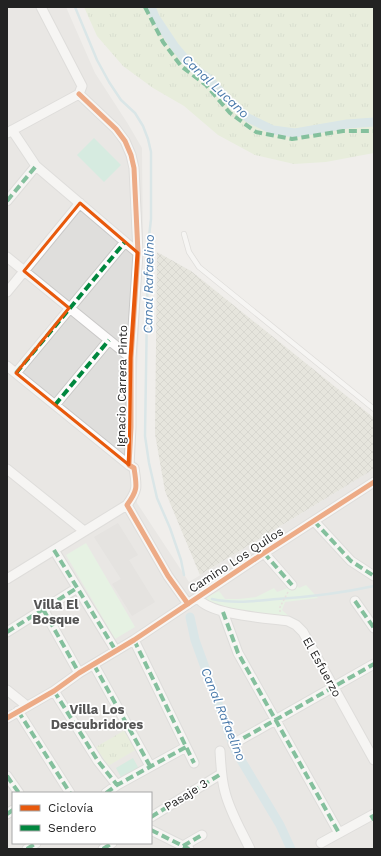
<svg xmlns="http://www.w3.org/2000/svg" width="381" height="856" font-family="'Work Sans',sans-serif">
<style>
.residential{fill:#dfdedc;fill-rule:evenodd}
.construction{fill:url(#construction-cross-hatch)}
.grass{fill:url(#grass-tufts)}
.park{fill:#daf5da}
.pitch{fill:#b7e6d2}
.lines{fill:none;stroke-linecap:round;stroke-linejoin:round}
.stream{stroke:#bfdbe3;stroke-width:2.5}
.canal{stroke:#bfdbe3;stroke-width:9}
.building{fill:#d7d4d2}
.lane-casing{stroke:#c9c8c7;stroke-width:6}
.street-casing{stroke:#c9c8c7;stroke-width:11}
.path{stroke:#dccecd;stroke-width:1.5;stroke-dasharray:2 2;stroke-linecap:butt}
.lane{stroke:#fdfcfc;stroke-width:4.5}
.street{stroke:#fdfcfc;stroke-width:9}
.quiet{stroke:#00873e;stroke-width:4;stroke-dasharray:8 4;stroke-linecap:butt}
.cycleway-casing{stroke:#fff;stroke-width:8}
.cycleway{stroke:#e8590c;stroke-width:5}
.marked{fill:none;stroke:#e8590c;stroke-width:3;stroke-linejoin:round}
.labels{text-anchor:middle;stroke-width:3.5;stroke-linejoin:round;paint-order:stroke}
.street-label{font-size:12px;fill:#222;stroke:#fff}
.water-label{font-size:13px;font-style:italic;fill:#4a7aab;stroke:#fff}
.neighbourhood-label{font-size:13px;font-weight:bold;fill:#555;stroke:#fff}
</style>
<defs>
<pattern id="construction-cross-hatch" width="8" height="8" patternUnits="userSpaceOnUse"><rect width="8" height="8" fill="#d9d9cd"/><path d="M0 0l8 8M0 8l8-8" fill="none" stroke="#babab0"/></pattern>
<pattern id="grass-tufts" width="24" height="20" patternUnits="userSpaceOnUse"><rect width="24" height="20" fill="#ddeccb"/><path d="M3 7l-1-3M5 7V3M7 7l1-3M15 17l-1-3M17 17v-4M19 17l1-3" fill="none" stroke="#bdcaae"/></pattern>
</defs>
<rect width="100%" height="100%" fill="#f0eeeb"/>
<path class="residential" d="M7,7h59l29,66 33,51 14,24 1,98 -8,165v50l2,42 52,79 185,-113v380h-367zM13,793h138v50h-138z"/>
<path class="construction" d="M157,252l34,19 183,147v51l-174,106 -35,-84 -10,-57z"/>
<path class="grass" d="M84,7h290v146l-48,9 -32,2 -39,-9 -37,-20 -34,-29 -31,-18 -30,-22 -26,-30z
M125,730l12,19 -29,17 -12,-19z"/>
<path class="park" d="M86,543l49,84 -20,12 -49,-84z
M296,585l3,3 7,-3 12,13 -33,4 -3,8 10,9 -73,-13 -6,-2 -8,-6 14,-7 6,8h14l17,-2 18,-9 3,4z"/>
<path class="pitch" d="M94,138l27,27 -17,17 -27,-27z
M133,758l6,11 -17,10 -6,-11z"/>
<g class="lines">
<path class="stream" d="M75,7l22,53 12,22 12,18 14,13 8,13 5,13 3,13v67l-3,27 -3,190 4,27 8,35 13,30 11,32 3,15
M212,599c22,5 43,2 65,0 33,-2 65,-6 97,-13"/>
<path class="canal" d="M151,7l4,10 20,30 16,19 18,13 18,20 21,19 25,12 22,3 52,-9 27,-2
M190,617l5,23 40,110 45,75 11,24"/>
</g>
<path class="building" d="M118,523l20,32 -9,5 26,42 -23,14 -20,-32 9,-5 -27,-42z"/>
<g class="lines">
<g class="lane-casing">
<path id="lane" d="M184,234l5,18 10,15 175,142"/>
</g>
<g class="street-casing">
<path id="street" d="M79,94l37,35 9,12 6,14 3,13 4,85 -7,105v69l-2,38 5,3c3,19 4,22 -7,37l41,71 20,28
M12,130l24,36 102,87
M7,133l72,-39 3,-8 -41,-79
M7,201l29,-35
M7,257l124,101
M7,292l73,-89
M7,366l122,99
M16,373l109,-131
M55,405l54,-65
M7,469l77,62
M314,521l37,40 23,15
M54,550l62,101
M264,553l28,32
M7,579l120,-74
M198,598c11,17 69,20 90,23l8,4 7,7 71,128
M355,601l19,27
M43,609l36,64
M223,612l15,41 101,180
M7,632l70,-44
M134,640l60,123
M94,665l56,101
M7,690l20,16
M54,691l44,70 19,24
M18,711l52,82
M7,718l47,-27 25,-18 55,-33 130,-87 110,-71
M233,744l141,-80
M220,751c1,14 1,27 5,41 5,20 16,38 25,57
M7,776l12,17
M106,793l11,-8 69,-38
M7,814l6,-4
M151,817l70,-43
M151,830l38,19
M321,843l53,-29
M183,846l19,-11
M27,849l9,-6
M103,849l9,-6"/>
</g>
<path class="path" d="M280,612v-5l8,-15"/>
<use href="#lane" class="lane"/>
<use href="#street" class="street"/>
<path class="quiet" d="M145,7l18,35 18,24 25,19 24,28 26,19 36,7 51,-8h31
M7,201l29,-35
M16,373l109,-131
M55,405l54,-65
M314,521l37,40 23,15
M54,550l62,101
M264,553l28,32
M355,601l19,27
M43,609l36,64
M223,612l15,41 101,180
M7,632l70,-44
M134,640l60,123
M94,665l56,101
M54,691l44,70 19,24
M18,711l52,82
M233,744l141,-80
M7,776l12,17
M106,793l11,-8 69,-38
M7,814l6,-4
M371,815l3,5
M151,817l70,-43
M151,830l38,19
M183,846l19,-11
M27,849l9,-6
M103,849l9,-6"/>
<g class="cycleway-casing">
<path id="cycleway" d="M79,94l37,35 9,12 6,14 3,13 4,85 -7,105v69l-2,38 5,3c3,19 4,22 -7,37l41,71 20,28
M7,718l47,-27 25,-18 55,-33 130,-87 110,-71"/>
</g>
<use href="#cycleway" class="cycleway"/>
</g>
<path d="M0 0H381V856H0ZM80,203l58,50 -7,105 -2,107 -113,-92 53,-65 -45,-37z" fill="#f0eeeb" fill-opacity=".55" fill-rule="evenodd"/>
<path class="marked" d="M80,203l58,50 -7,105 -2,107 -113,-92 53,-65 -45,-37z"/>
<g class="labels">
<g class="street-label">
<text transform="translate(122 386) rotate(-89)" y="4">Ignacio Carrera Pinto</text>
<text transform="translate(236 560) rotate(-33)" y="4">Camino Los Quilos</text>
<text transform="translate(322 667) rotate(61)" y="4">El Esfuerzo</text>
<text transform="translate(186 795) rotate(-32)" y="4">Pasaje 3</text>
</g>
<g class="water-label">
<text transform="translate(216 86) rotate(43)" y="5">Canal Lucano</text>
<text transform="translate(148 284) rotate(-89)" y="5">Canal Rafaelino</text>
<text transform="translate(224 714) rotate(68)" y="5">Canal Rafaelino</text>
</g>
<g class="neighbourhood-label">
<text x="56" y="609">Villa El<tspan x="56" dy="15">Bosque</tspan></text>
<text x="97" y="714">Villa Los<tspan x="97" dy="15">Descubridores</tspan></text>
</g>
</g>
<rect width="381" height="856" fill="none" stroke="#222222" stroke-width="16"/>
<rect x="12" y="792" width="140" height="52" fill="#ffffff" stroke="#a7a7a7"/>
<rect x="20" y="805" width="20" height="6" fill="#e8590c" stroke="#a7a7a7"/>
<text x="48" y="812" font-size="12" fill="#222222">Ciclovía</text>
<rect x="20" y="825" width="20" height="6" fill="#00873e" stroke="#a7a7a7"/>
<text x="48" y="832" font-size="12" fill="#222222">Sendero</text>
</svg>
